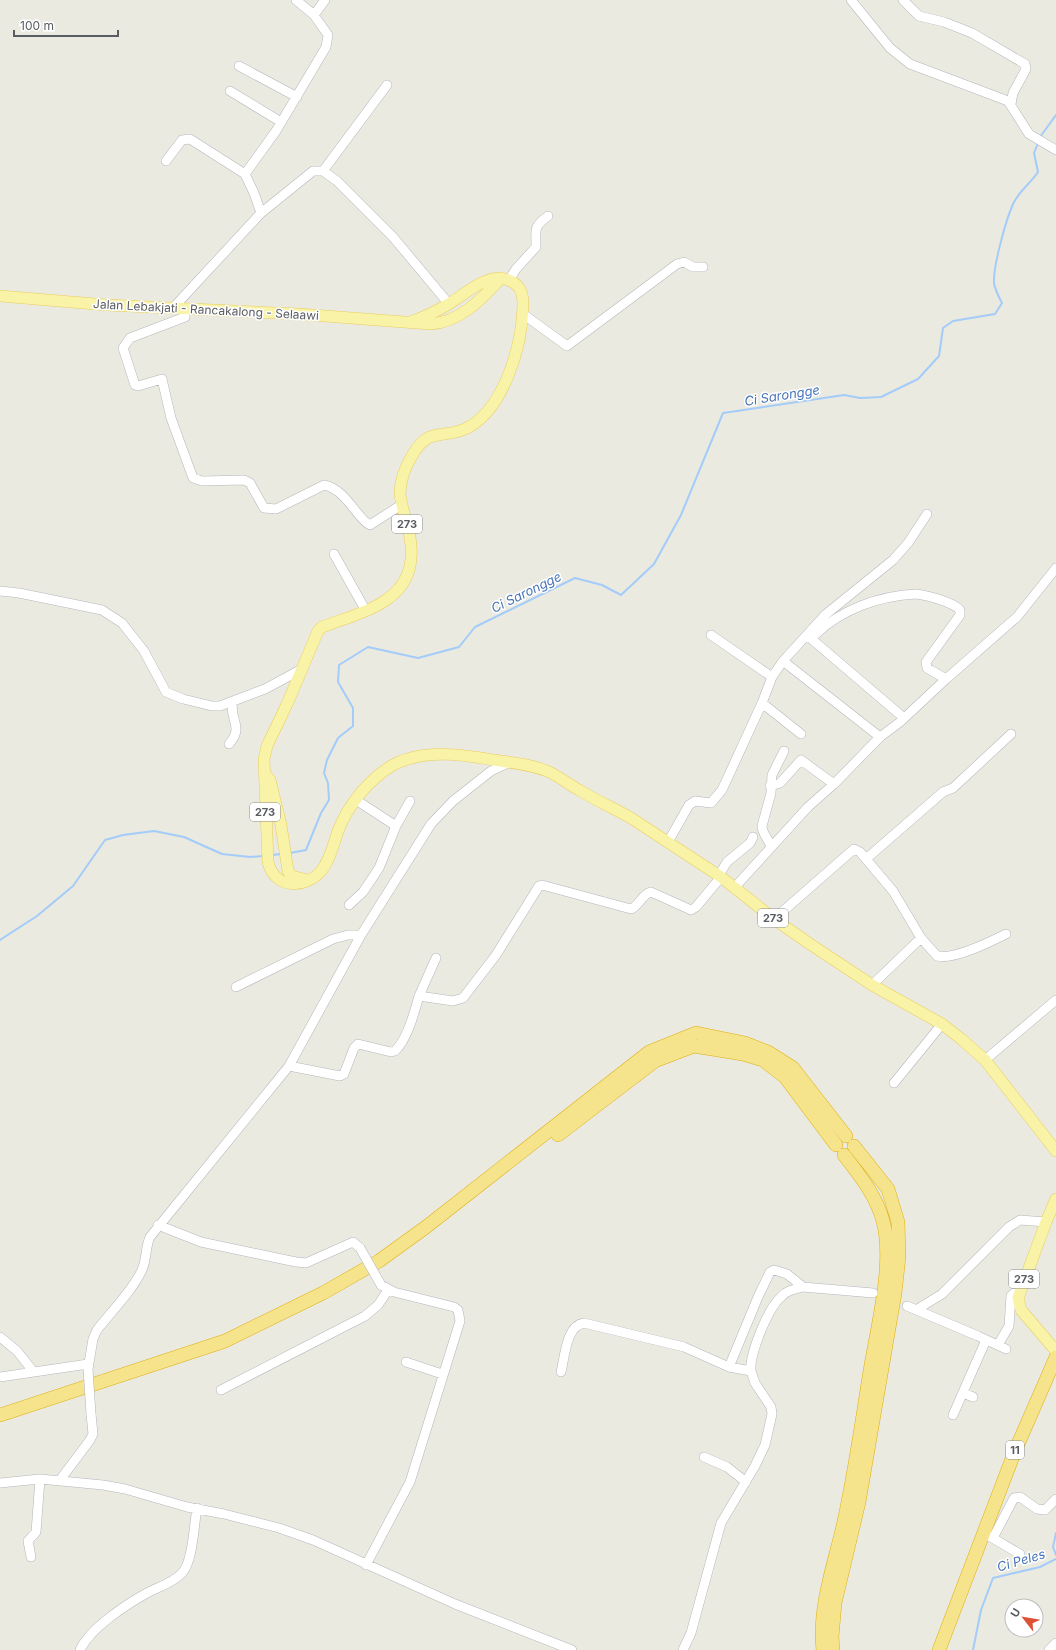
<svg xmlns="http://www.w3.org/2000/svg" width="1056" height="1650" font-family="Inter,sans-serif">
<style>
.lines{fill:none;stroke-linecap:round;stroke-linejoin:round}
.stream{stroke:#a3ccf9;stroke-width:2}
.minor-casing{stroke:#b3b6bb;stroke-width:10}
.major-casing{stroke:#e8cd5d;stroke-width:12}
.highway-casing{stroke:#deaf0e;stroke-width:14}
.minor{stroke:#fff;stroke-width:9}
.major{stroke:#f9f3a8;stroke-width:11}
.highway{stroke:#f6e48d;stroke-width:13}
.minor-bridge-casing{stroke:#b3b6bb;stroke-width:10;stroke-linecap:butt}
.minor-bridge{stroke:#fff;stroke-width:9}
.labels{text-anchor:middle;stroke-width:3;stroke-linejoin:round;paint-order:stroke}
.shield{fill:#fff;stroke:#8b8d90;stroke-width:1}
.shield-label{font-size:11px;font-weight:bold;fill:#595c61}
.street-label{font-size:12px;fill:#595c61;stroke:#fff}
.water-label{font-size:13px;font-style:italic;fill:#4875ba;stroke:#fff}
</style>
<rect width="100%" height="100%" fill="#ebeae1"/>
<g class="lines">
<path class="stream" d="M1040,137l16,-22
M290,853l16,-3 15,-37 8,-13 -1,-17 -4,-10 3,-13 11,-22 15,-12v-18l-15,-26 1,-17 29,-18 50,11 41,-11 16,-20 100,-49 27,7 19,10 33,-31 27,-49 42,-102 121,-18 16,3 21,-1 37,-18 21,-23 4,-28 10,-7 42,-7 7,-11c-3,-6 -7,-13 -8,-20 -1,-17 12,-63 19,-79 6,-13 17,-20 25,-32l-4,-19 4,-10
M272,855l9,-1
M0,940l37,-24 36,-30 32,-46 18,-5 31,-4 30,6 38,17 28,3 13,-1
M1056,1533l-3,14 3,8
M973,1650l8,-40 12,-32 47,-11 16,-8"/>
<g class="minor-casing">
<path id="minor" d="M296,0l18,15
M851,0l39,48 20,16 98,37 21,33 27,16
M903,0l16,16 25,6 28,11 53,31 1,5 -13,24 -2,11
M239,66l58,31
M230,91l51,31
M166,161l16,-21 8,-1 55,35
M323,171l64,-86
M261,213l52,-42h10l14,10 56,56 56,67
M509,280l7,-11 20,-22c0,-18 -3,-20 12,-31
M173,308l88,-95 -7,-20 -9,-19 31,-43 50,-84 2,-12 -14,-20 11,-15
M185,309v8l-55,21 -7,10 12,37 3,1 24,-7 9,39 22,60 9,3 42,-1 6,3 14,25 12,1 48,-24c22,4 33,34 46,40l31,-20
M523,314l44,32 110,-82 7,-2 9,5h10
M334,554l32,57
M0,591l19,2 83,17 20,13 22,28 22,41 17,7 29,7h8l45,-17 37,-20
M816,634c26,-25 63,-38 100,-40 10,1 37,8 44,16v5l-34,47 1,6 19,11
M711,635l61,42
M808,636l96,82
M783,661l97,76
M762,703l39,31
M229,744c16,-18 -1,-25 4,-43
M770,786l10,-3 21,-23 33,24
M356,800l40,26
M668,842l21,-37 6,-4 16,2 11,-13 40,-87 10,-26 11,-16 42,-46 68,-55 15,-17 19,-29
M771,847c-2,-8 -9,-13 -9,-21l9,-33 1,-18 12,-24
M866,859l77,-67 10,-4 58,-54
M719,875l8,-13 23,-19 3,-6
M735,887l73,-80 26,-23 46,-47 20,-15 46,-43 71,-62 39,-49
M349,905l14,-13 16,-24 17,-42 14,-25
M774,919l80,-70 6,3 33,39 28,47 16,18c17,4 53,-14 69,-22
M872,985l49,-47
M236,987l97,-48 15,-4h13
M419,996l17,-38
M985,1060l71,-60
M289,1066l51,10 4,-2 10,-26 4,-4 33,8 4,-1c13,-13 19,-38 24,-55l34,5 10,-3 33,-43 43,-69 3,-1 89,24c8,-3 11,-15 20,-17l40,18 5,-3 25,-30
M894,1083l48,-59
M158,1225l43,17 95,20 10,1 47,-21 7,6
M907,1306l71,30 28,13
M916,1310l26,-16 67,-67 11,-7 26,2
M0,1337l17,14 16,20
M998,1345l11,-19 2,-30 3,-3 5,1
M406,1362l36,12
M88,1369l5,-30 4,-9c14,-18 36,-40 45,-60 5,-11 3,-22 8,-33l139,-171 72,-131 70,-111 22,-23 38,-30 19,-9
M751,1371c-2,-16 17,-63 30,-74 6,-7 14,-8 22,-10
M561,1372c4,-16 5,-46 23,-49l100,24 45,20
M0,1377l88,-13
M221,1390l144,-74 13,-11 10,-15
M963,1393l10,4
M953,1415l33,-75
M704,1457l23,10 19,15
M60,1480l30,-40 3,-6 -2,-20
M0,1483l40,-4 63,6 22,4 62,18 37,7 55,14 34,12 142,64 117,46
M989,1536l31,18
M993,1538l21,-40 6,-1 17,12 8,1 11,-11
M31,1557l-3,-16 8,-9 4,-53
M366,1565l44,-83 50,-161 -2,-11 -4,-3 -60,-15 -13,-7
M80,1650c10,-22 47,-46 67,-57 11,-6 26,-10 35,-20 11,-11 12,-49 15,-65
M683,1650l8,-17 30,-110 34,-57 10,-21 7,-31 -1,-7 -16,-24 -4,-12 -22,-4 29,-70 12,-25 4,-2 13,4 16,13 70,6
M1049,1650l7,-7"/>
</g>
<g class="major-casing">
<path id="major" d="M0,296l107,9 192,9 131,10c29,-1 52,-25 71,-46
M411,322c13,-5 24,-10 36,-17 18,-10 41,-35 64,-24 11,6 12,14 12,25 -1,39 -19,105 -58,123 -23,10 -36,-2 -52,25 -8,13 -13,25 -13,40 1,10 4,19 7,29 8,31 7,58 -21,77 -19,13 -43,19 -64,27l-4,4 -30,71 -21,44 -3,13 4,103c7,28 38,27 54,8 9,-12 11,-25 16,-39 10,-26 31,-52 55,-66 32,-17 74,-10 107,-4 16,2 32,4 47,10 12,5 22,14 34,20 16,10 34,18 50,27l90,59 53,42 36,25 62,41 70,39 18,14 25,22 71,91
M266,775l4,5 11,45 7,46 4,5 15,4
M1056,1199l-10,23 -28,76 3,12 35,41"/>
</g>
<g class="highway-casing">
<path id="highway" d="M558,1135l97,-74 39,-15 49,8 20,6 22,17 51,68
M0,1415l225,-74 98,-48 56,-32 47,-34 223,-175 47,-19 49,10 23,9 25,16 53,68
M823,1650c-5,-41 11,-85 20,-124 12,-53 19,-107 28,-161 7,-41 23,-103 12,-144 -7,-26 -23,-45 -39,-66
M833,1650l-1,-13 3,-34 24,-101 36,-209 4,-36 -1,-35 -10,-33 -34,-43
M939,1650l76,-199 41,-94"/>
</g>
<use href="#minor" class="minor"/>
<use href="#major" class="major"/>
<use href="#highway" class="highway"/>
<g class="minor-bridge-casing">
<path id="minor-bridge" d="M360,1248l21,37
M88,1369l3,45"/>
</g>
<use href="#minor-bridge" class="minor-bridge"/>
</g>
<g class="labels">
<g class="shield">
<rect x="392" y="515" width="30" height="18" rx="3"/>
<rect x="250" y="803" width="30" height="18" rx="3"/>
<rect x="758" y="909" width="30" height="18" rx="3"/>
<rect x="1009" y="1270" width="30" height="18" rx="3"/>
<rect x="1006" y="1441" width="18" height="18" rx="3"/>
</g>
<g class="shield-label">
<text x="407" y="528">273</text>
<text x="265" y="816">273</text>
<text x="773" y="922">273</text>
<text x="1024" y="1283">273</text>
<text x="1015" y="1454">11</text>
</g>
<g class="street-label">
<text transform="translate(206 310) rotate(3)" y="4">Jalan Lebakjati - Rancakalong - Selaawi</text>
</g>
<g class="water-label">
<text transform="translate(782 395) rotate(-9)" y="5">Ci Sarongge</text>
<text transform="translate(526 592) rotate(-26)" y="5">Ci Sarongge</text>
<text transform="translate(1021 1560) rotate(-16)" y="5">Ci Peles</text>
</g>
</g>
<g transform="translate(1024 1618) rotate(301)"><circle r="19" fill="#ffffff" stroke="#bdbec0"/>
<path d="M0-3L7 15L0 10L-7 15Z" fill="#dd5135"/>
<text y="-6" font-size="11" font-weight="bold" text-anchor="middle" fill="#595c61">U</text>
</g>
<path d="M14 30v6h104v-6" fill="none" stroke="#595c61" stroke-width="2"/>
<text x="20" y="30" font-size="12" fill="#595c61" stroke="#ffffff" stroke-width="3" paint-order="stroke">100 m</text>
</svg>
